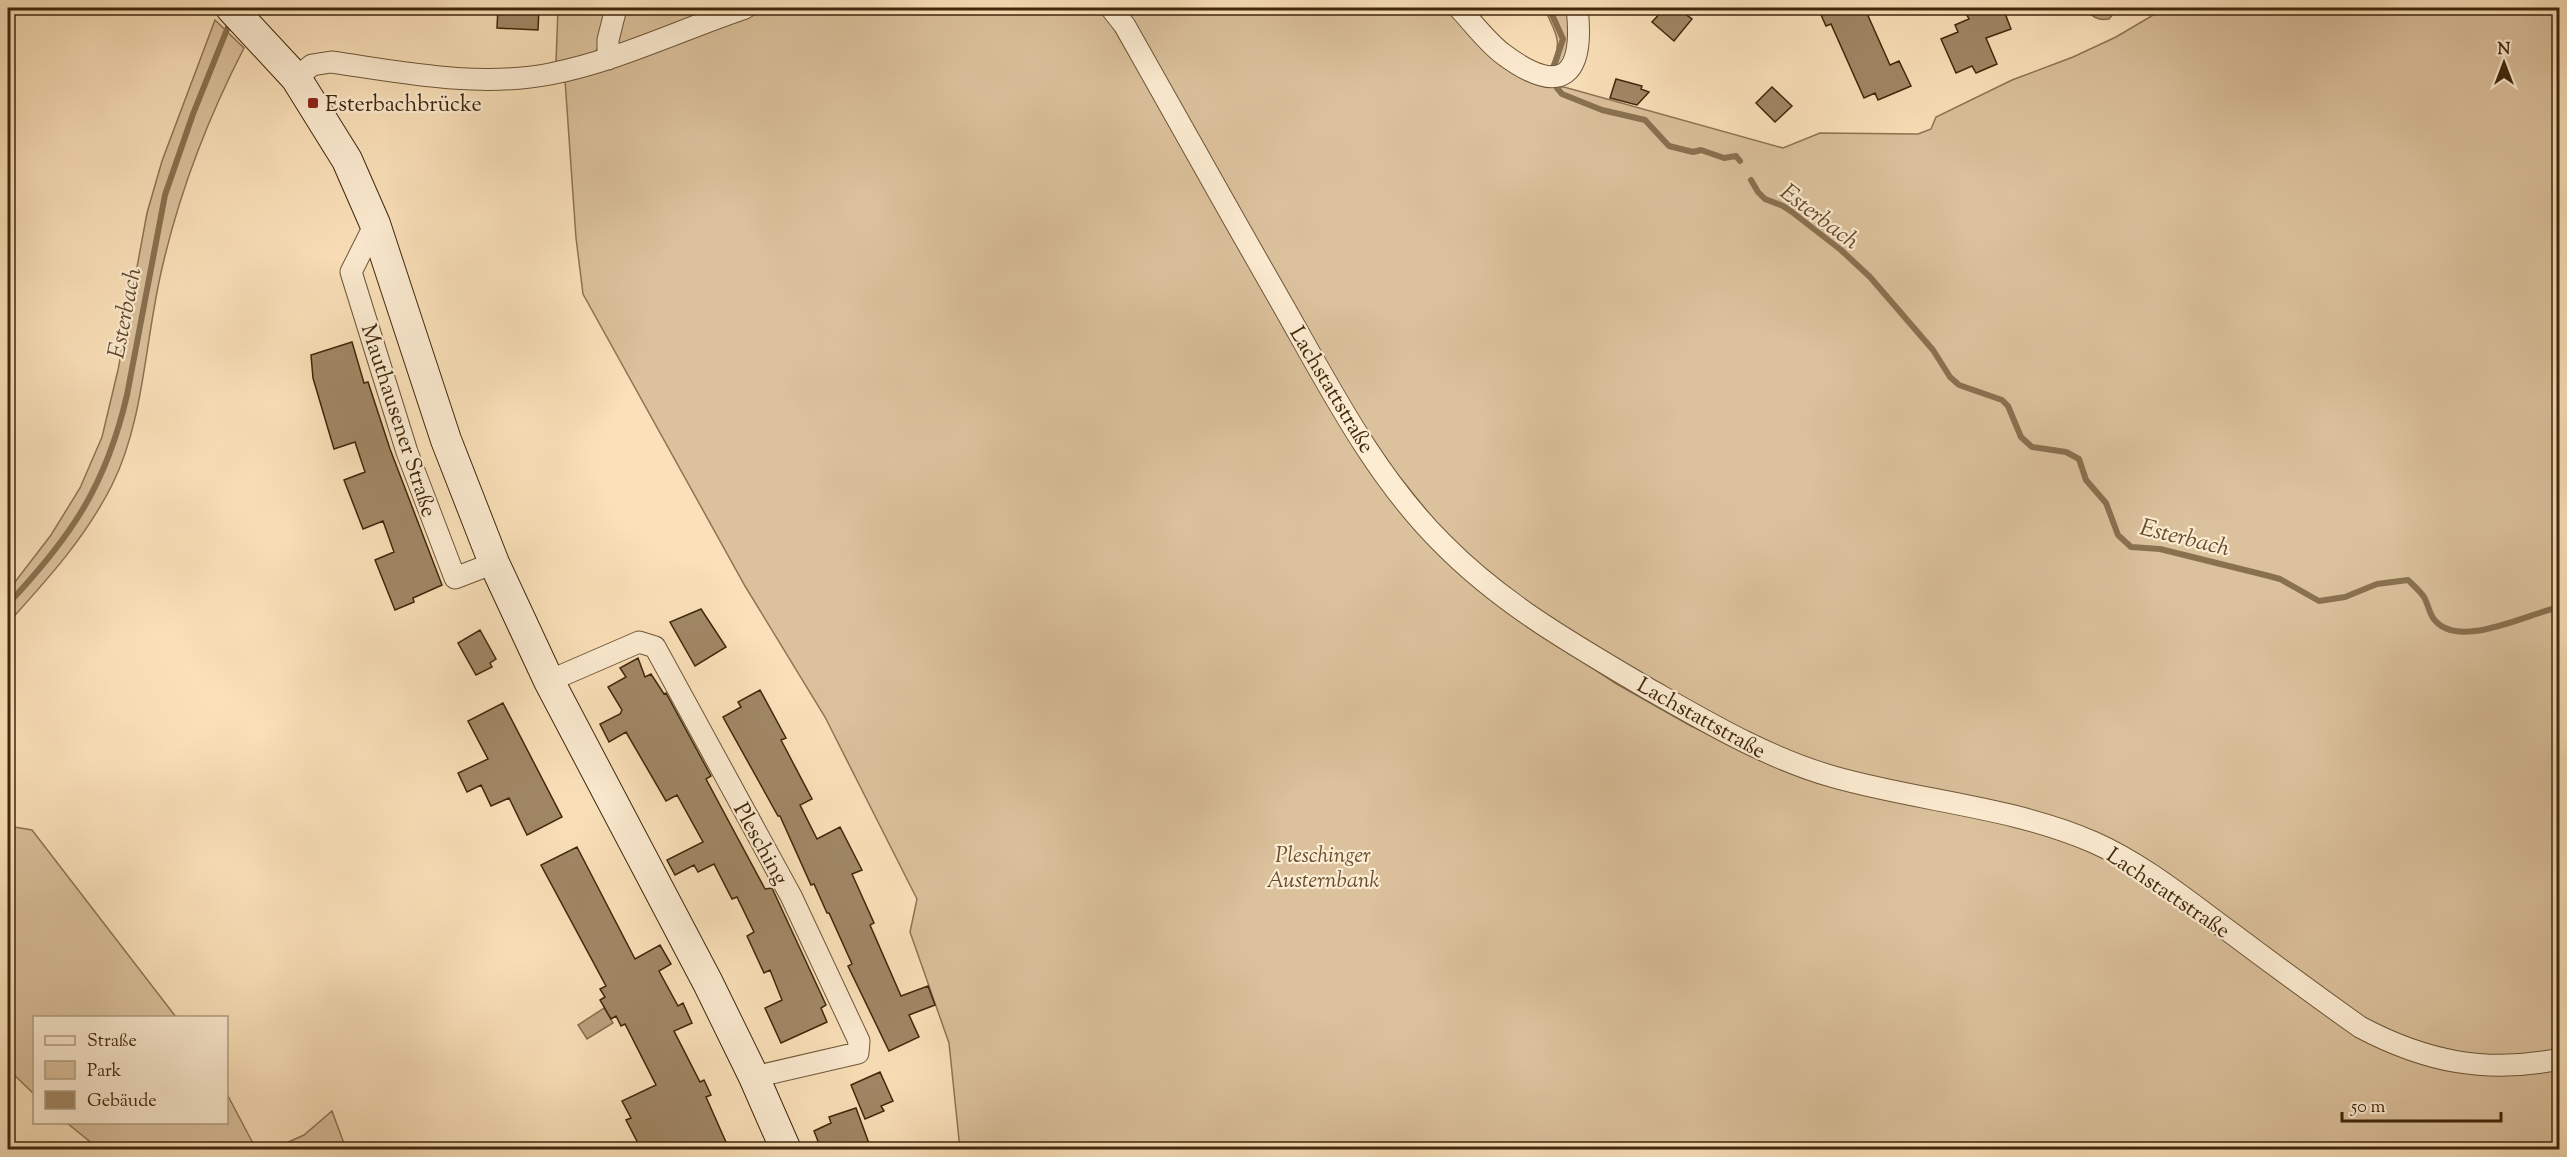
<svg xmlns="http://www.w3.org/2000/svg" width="2567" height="1157" font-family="'Sorts Mill Goudy',serif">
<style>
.green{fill:#dbc19c;stroke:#8d7454;stroke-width:1.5}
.water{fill:#bba27e;stroke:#897150;stroke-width:1.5}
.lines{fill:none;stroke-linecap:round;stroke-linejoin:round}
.stream{stroke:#897150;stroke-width:6}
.building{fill:#a18866;stroke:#3f270b;stroke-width:1.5}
.street-casing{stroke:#6e5637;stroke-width:23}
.secondary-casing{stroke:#3f270b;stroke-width:32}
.street{stroke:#fcecd2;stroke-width:21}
.secondary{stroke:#fcecd2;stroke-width:30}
.poi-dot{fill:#8f2418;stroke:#fcecd2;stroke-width:2}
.labels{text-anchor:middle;stroke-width:4.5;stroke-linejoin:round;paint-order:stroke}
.poi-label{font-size:22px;fill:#3f270b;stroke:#fcecd2;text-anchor:start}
.street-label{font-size:22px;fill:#3f270b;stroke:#fcecd2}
.park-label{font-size:22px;font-style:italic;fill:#664e2f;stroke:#fcecd2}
.water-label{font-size:24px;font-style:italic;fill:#644c2e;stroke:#fcecd2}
</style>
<rect width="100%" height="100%" fill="#fbe1ba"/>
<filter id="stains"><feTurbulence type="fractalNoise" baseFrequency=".00333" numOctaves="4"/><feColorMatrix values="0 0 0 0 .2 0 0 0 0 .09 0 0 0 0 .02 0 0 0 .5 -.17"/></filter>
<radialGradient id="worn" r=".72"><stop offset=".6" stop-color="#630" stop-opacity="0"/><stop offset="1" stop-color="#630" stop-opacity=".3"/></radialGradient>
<path class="green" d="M558,8h53l-12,39 -6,7 -37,8z
M618,8h106l-110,39z
M774,8h328l256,441 187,187 70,47 76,43 92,43 261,64 65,26 32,18 251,176 167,12v84h-1599l-11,-106 -39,-111 7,-33 -92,-182 -80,-131 -162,-292 -7,-56 -11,-158z
M1121,8h328l85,74 14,5h16l219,61 37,-15 98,1 13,-5 5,-12 76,-37 61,-23 43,-20 49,-29h394v1042l-29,5 -41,3 -55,-8 -70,-30 -231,-165 -277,-79 -86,-28 -212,-122 -80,-58 -43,-47 -41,-51 -39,-57z
M1545,8h26l1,31 -12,30 -9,-3c14,-28 2,-34 -6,-58z
M215,20l29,28c-36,70 -63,139 -81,216 -18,72 -18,155 -51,221 -26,52 -65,95 -104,138v-32l43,-56 29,-47 22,-51 16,-67 29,-157 15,-52z
M8,826l24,4 144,187 -142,1v76l-26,-25z
M227,1094l29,55h-157l-32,-26 159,-1z
M332,1111l14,38h-73l31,-14z"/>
<path class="water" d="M2085,8h28v6l-4,5c-12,2 -16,-2 -24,-11z
M604,1008l9,15 -26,16 -9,-14z"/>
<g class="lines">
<path class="stream" d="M1549,8l14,31 -9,27
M1557,88l5,6 40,16 43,10 24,26 24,6 8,-2 23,8 12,-2 4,5
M1751,180l7,12 7,7 18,7 9,6 49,38 29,27 63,73 17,27 9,8 43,15 6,6 13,31 11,10 34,5 13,7 7,21 20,23 12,32 13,12 29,2 109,27 11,3 39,22 26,-4 32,-13 31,-4c5,5 12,11 16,17 4,7 5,15 9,21 24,34 95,-5 127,-11
M8,604c63,-67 98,-118 119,-209l38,-200 28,-81 37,-92"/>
</g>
<path class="building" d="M498,8h41l-1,22 -41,-2z
M1665,8h12l15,11 -18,22 -22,-19z
M1818,8h50l-3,1 25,56 9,-4 12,25 -33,14 -3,-7 -11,5 -33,-74 -5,2z
M1963,8h40l8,21 -25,9 11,26 -21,9 -4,-7 -16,7 -15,-34 17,-7 -3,-7 14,-6z
M1616,79l26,7 -1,3 8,3 -12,13 -27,-7z
M1772,87l20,19 -17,16 -19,-19z
M352,342l12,41 4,-1 22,67 52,136 -29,13 1,4 -19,8 -20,-50 19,-8 -11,-31 -20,8 -19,-49 21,-8 -10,-30 -21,7 -21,-71 -2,-23z
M701,609l25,38 -31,19 -25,-44z
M480,630l16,29 -6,4 2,4 -16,8 -18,-32z
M638,658l7,19 6,-3 13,20 2,-1 45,83 -5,3 59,110 7,-1 54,117 -5,3 6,14 -46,21 -16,-35 17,-8 -12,-30 -6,3 -17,-37 7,-4 -17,-35 -5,2 -18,-35 -16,8 -4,-7 -19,10 -8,-15 36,-18 -26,-47 -11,6 -40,-69 -17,10 -9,-18 20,-10 2,-4 -14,-23 18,-10 -6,-9z
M760,690l26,48 -5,2 31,59 -12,6 17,34 23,-12 22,43 -10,4 22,49 -4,2 31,71 27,-10 7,19 -26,10 10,22 -30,14 -41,-85 4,-2 -23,-51h-2l-13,-29 -3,1 -31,-69h-2l-55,-99 18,-10 -3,-5z
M503,703l59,114 -35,18 -18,-37 -18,8 -10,-21 -14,7 -9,-19 30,-14 -20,-38z
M577,847l58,112 25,-14 11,19 -12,7 19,35 5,-3 9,20 -18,8 26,51 4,-2 7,15 -5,2 23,52h-88l-15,-29 5,-2 -9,-17 34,-16 -31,-61 -4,2 -5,-10 -5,3 -11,-19 5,-3 -5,-8 6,-3 -65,-121z
M880,1072l13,29 -12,5 3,5 -19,8 -14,-34z
M856,1108l15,41h-50l-7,-18 17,-8 -2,-6z"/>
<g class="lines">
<g class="street-casing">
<path id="street" d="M1111,8l14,18c53,94 106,189 160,283 46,81 91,169 158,235 59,60 131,101 204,144 60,34 120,70 187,89 85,24 179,30 259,65 48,21 91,56 133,87 44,33 89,66 134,98 66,35 127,47 200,32
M1459,8c14,15 28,34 44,46 60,45 82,20 74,-46
M608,59v-19l8,-32
M296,78l16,-13 19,-3c71,10 147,26 219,12 67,-13 130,-44 195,-66
M375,224l-24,48 56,180 48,126 39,-15
M549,681l90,-39 16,5 136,249 68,145 -1,12 -104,24"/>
</g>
<g class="secondary-casing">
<path id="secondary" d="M231,8l65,70 51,82 28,64 71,216 48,123 55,118 159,302 46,94 32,73"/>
</g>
<use href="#street" class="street"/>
<use href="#secondary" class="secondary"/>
</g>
<rect class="poi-dot" x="307" y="97" width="12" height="12" rx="3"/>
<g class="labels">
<g class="poi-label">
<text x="325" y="111">Esterbachbrücke</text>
</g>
<g class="street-label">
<text transform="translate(1333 389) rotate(59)" y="8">Lachstattstraße</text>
<text transform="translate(400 420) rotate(72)" y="8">Mauthausener Straße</text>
<text transform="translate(1702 717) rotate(29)" y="8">Lachstattstraße</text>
<text transform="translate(762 843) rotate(61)" y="8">Plesching</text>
<text transform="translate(2169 892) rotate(34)" y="8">Lachstattstraße</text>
</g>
<g class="park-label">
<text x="1323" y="862">Pleschinger<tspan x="1323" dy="25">Austernbank</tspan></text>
</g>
<g class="water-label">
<text transform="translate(1820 216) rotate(37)" y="8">Esterbach</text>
<text transform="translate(124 313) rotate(-79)" y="8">Esterbach</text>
<text transform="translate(2185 537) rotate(14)" y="8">Esterbach</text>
</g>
</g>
<rect width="2567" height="1157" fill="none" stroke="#fbe1ba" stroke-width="30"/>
<rect x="9" y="9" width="2549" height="1139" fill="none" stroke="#3f270b" stroke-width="3"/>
<rect x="15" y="15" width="2537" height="1127" fill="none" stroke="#3f270b" stroke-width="1.5"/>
<rect x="33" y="1016" width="195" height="108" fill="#fcecd2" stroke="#b09d82" stroke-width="1.5"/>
<rect x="45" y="1036" width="30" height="9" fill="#fcecd2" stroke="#b09d82" stroke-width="1.5"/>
<text x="87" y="1046" font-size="18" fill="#3f270b">Straße</text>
<rect x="45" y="1061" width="30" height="18" fill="#dbc19c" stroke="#b09d82" stroke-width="1.5"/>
<text x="87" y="1076" font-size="18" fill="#3f270b">Park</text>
<rect x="45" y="1091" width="30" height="18" fill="#a18866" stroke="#b09d82" stroke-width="1.5"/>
<text x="87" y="1106" font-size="18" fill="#3f270b">Gebäude</text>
<g transform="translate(2504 63)" stroke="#fcecd2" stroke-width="4.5" paint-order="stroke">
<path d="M0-4.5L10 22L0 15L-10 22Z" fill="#3f270b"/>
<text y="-9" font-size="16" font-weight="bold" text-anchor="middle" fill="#3f270b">N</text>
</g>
<path d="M2342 1112v9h159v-9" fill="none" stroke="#3f270b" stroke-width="3"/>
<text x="2351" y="1112" font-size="18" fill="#3f270b" stroke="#fcecd2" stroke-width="4.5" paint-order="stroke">50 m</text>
<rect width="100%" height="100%" filter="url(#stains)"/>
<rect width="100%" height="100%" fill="url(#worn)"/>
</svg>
